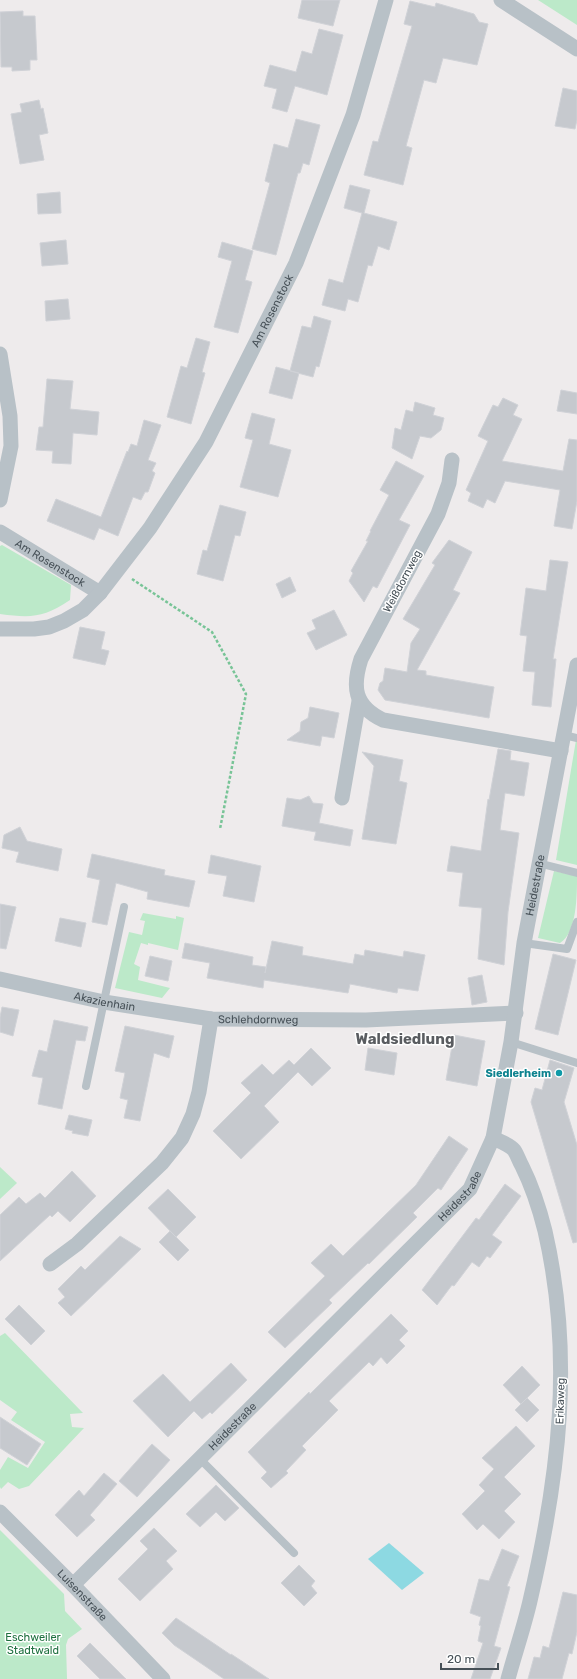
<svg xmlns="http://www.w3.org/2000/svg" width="577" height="1679" font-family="Rubik,sans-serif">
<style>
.green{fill:#bce9c9}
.water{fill:#8dd9e2}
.building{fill:#c6c9ce;stroke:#d0d2d7}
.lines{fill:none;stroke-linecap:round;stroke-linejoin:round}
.path{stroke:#78c497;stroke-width:2.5;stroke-dasharray:3 2;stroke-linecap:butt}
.service{stroke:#b8c1c7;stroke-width:8}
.minor{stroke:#b8c1c7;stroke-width:15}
.culture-dot{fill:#0f9aa8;stroke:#fff;stroke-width:1.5}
.labels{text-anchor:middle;stroke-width:3;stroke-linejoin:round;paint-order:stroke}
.street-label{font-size:11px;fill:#465057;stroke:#fff}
.culture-label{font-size:11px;font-weight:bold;fill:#0d838f;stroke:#fff;text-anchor:end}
.park-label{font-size:11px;fill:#1e703f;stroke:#fff}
.district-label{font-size:15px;font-weight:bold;fill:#595c60;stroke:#fff}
</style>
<rect width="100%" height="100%" fill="#eeebec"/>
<path class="green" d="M538,0h39v25z
M2,545l69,40 -1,15c-27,18 -39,18 -70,14v-68z
M576,740l1,1v124l-21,-5z
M554,871l23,5c0,19 0,57 -17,67l-22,-5z
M143,913l33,6v-3l8,2 -6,32 -30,-7v2l-7,-2 -7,21 6,3 -2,13 32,8 -8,10 -47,-10 14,-56 13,3 3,-14 -5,-1z
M0,1167l17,16 -17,16z
M5,1333l78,80 -13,1 2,13 12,1 -55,58 -10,3 -11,-7 -7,7 -1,-2v-17l8,-13 20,11 17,-26 -34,-22 6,-8 -17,-12v-64z
M0,1530l64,64 1,17 17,18 -14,10 -2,6 1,34h-67z"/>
<path class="water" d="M389,1543l35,30 -22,17 -34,-31z"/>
<path class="building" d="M302,0h38l-7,26 -35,-8z
M410,1l25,6 1,-4 38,11 5,8 9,2 -11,41 -34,-7 -7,25 -12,-3 -18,66 6,2 -9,37 -39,-10 9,-34 5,1 34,-116 -8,-2z
M23,11v5h12l2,44h-7v10l-18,1v-4h-11l-1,-55z
M319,29l24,6 -16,60 -32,-9 -8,26 -15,-4 5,-19 -13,-3 6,-21 26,7 6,-21 10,3z
M563,88l14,3v29l-2,9 -20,-3z
M39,100l2,9 2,-1 5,25 -9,2 5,25 -24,4 -9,-50 11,-2 -2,-8z
M296,119l24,6 -11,40 -6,-2 -3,10h-2l-22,82 -24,-6 18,-66 -5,-2 9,-37 14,4z
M350,185l20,5 -6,23 33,9 -8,28 -11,-4 -6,20 -4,-1 -10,37 -10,-3 -3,12 -23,-6 7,-26 14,4 19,-70 -18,-5z
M60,192l1,21 -23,1 -1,-20z
M66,240l2,24 -26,2 -2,-23z
M222,242l31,9 -8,29 7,2 -14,51 -24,-6 18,-66 -14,-4z
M68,299l2,20 -24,2 -1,-20z
M314,316l17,5 -12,46 -3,-1 -3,11 -23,-6 12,-45 9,2z
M196,338l14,4 -8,30 3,1 -14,51 -24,-7 14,-51 6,2z
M276,367l23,6 -7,26 -23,-6z
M47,379l26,2 -3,28 29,3 -2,23 -24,-2 -2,31 -19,-1 1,-12 -17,-1 3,-23h4z
M561,390l16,3v21l-20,-3z
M503,398l15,7 -5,10 9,4 -20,42 61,10 6,-32 8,1v61l-5,28 -18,-3 6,-36 -55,-9 -10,22 -8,-4 -4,9 -15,-7 3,-8 -5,-3 22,-49 -10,-5 15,-31 5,2z
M415,402l20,6 -2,7 11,3 -3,12 -10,8 -11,-2 -8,23 -20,-11 3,-20 6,2 5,-20 7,2z
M252,413l23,6 -6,25 22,6 -13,47 -38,-10 13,-47 -8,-2z
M144,420l17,5 -13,35 8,3 -4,8 3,2 -7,19h-3l-4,8 -8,-3 -15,39 -19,-8 -5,12 -47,-19 9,-22 45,18 26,-66 1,1 3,-8 6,2z
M396,461l28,15 -25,44 11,5 -33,63 -4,-2 -9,16 -15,-21 4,-8 -2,-2 17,-30h-2l5,-10h-1l19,-36 -9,-5z
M220,505l26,7 -6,24 -5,-1 -12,46 -26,-7 6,-24 4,1z
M449,540l23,12 -19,38 7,3 -43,77 9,1v4l68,12 -5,31 -104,-18 -7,-10 2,-7 3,-2 2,-13 22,4 4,-29 9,-14 -17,-10 32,-54 -3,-2z
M550,560l18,2 -15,97h3l-5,48 -19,-2 3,-33 -12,-1 4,-35 -7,-1 6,-47 20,3z
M290,577l6,14 -14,7 -6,-14z
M334,610l13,25 -31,15 -9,-17 9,-4 -4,-9z
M80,627l25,5 -4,17 8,2 -4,14 -32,-7z
M310,707l29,6 -5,25 -12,-2 -2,10 -33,-6 13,-9 1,-9 7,-4z
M498,749l13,2 -1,9 19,3 -5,33 -19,-3 -5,37 19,3 -11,79 -4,53 -26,-6 4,-51 -23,-2 4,-33 -16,-2 4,-25 30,5 7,-52 1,1z
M362,752l41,8 -4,21 8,2 -11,61 -34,-5 12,-73z
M309,796l4,7 10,1 -4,19 34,7 -3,16 -36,-6 2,-8 -34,-6 5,-28 13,2z
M20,827l7,14 35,8 -4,22 -42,-9 3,-10 -17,-4 2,-13z
M92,854l73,16 -1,5 31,6 -6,26 -42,-8 1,-7 -32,-9 -9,42 -15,-3 8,-42 -13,-3z
M211,855l50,11 -7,36 -31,-6 4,-20 -19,-3z
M0,904l16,3 -10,42 -6,-1z
M60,918l26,5 -5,24 -26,-6z
M272,941l31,6 -1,8 51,9 2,-10 9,2 1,-6 38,7 1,-6 21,4 -7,36 -20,-3 -1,5 -47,-9 -2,9 -84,-13 -1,8 -56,-10 3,-15 -28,-5 3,-15 68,14 -1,8 14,2 -1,6z
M553,954l23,6 -18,75 -23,-6z
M150,956l22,5 -4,20 -23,-5z
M482,975l5,27 -15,3 -4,-27z
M2,1007l17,3 -6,26 -13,-4v-15z
M54,1020l34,7 -3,14 -9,-1 -14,69 -24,-5 5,-26 -11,-2 7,-26 8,2z
M125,1026l49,10 -5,22 -15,-5 -14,68 -16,-3 4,-18 -8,-2 5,-25 -10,-2z
M454,1035l31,6 -8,45 -31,-6z
M311,1048l20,20 -19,18 -14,-14 -34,34 15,16 -38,37 -28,-28 38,-38 -10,-10 21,-19 11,11 16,-15 5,5z
M368,1048l29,5 -3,22 -29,-5z
M550,1060l24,8 -10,34 13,43v97l-4,1 -42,-141 4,-14 7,2z
M69,1115l23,5 -4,16 -16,-3 1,-2 -8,-2z
M449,1136l19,13 -27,41 -3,-2 -25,25 4,4 -48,47 -1,-1 -39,37 3,3 -47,45 -17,-16 57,-56 -14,-13 20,-19 12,12 73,-71z
M72,1171l24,25 -26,26 -12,-11 -6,6 -2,-2 -50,46v-46l19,-18 7,7 14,-11 5,5z
M505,1184l16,12 -29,39 10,7 -12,16 -3,-2 -8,11 -7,-5 -18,24 -2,-1 -15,20 -15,-15 54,-72 3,2z
M168,1189l28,28 -20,20 -28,-29z
M170,1231l19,19 -11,11 -19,-19z
M120,1236l21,13 -70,67 -13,-13 7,-6 -7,-8 23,-23 4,4z
M19,1305l26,26 -14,14 -26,-26z
M391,1314l17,17 -9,9 6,6 -18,18 -6,-7 -8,9 -4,-4 -40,39 9,9 -36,36 4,4 -20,21 2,2 -17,15 -10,-10 6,-6 -19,-20 61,-60 1,2z
M231,1363l16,17 -35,34 -2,-2 -8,7 -8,-8 -26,26 -35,-36 30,-27 27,28z
M522,1366l18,19 -19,19 -18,-19z
M527,1398l12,12 -12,12 -12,-12z
M0,1417l41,27 -14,21 -27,-17z
M516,1426l19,20 -31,31 17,17 -17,17 11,11 -16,17 -16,-15 -6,6 -15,-16 23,-23 -6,-6 15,-16 -12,-11z
M152,1444l18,16 -33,37 -18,-16z
M104,1473l13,11 -27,31 5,5 -18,17 -22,-22 24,-25 5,6z
M216,1485l23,23 -14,13 -9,-9 -16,15 -14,-13z
M154,1528l23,23 -11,10 7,8 -33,32 -22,-22 30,-30 -8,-8z
M502,1549l17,7 -12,30 3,1 -16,59 7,2 -11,31h-19l12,-36 -5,-2 3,-15 -2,-1 2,-8 -11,-4 9,-34 10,2z
M299,1565l16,16 -4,5 6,7 -13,13 -23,-23z
M563,1592l14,3v37l-5,22 -3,-1 -7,26h-34l6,-22 6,1 3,-12 6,2z
M176,1618l55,37v-1l38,25h-45l-50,-34 -12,-12z
M90,1643l36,36h-26l-23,-23z"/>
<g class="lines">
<path class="path" d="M132,579l80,53 34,62 -26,135"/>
<path class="service" d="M564,735l13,3
M538,863l39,10
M524,943l43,6 10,-27
M511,1042l66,21
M86,1086l38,-179
M200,1459l94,94"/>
<g class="minor">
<path d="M501,0l76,49"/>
<path d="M0,354l10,62 1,30 -11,54"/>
<path d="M452,460l-3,23 -11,31 -77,145c-9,28 -7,47 22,61l178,31"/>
<path id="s1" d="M0,532l100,61"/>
<path id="s2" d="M0,629h34l15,-2 15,-6 19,-11 17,-17 50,-65 56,-86 90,-179 57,-148 33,-115"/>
<path d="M342,798l17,-97"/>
<path id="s3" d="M0,979l104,23 107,17 155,1 150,-7"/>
<path d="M493,1138c6,3 16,6 21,12 3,4 5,11 8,16 11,22 17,41 23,65 29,126 14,245 -15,370 -6,26 -15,52 -22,78"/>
<path d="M50,1264l27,-20 85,-81 20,-25 11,-24 6,-22 12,-73"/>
<path id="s4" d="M0,1512l73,73 90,94"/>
<path id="s5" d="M73,1585l397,-396 23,-51 18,-96 13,-99 53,-278"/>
</g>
</g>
<circle class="culture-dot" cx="559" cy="1073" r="4"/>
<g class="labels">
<g class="street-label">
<text dy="4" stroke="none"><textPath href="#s2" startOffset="443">Am Rosenstock</textPath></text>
<text dy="4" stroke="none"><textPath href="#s1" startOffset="59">Am Rosenstock</textPath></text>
<text transform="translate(402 581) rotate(-62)" y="4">Weißdornweg</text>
<text dy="4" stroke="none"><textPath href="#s5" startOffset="873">Heidestraße</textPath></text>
<text dy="4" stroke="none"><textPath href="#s3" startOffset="107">Akazienhain</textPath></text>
<text dy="4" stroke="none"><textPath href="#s3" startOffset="262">Schlehdornweg</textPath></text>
<text dy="4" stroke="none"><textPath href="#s5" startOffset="549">Heidestraße</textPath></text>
<text transform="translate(560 1401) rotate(-88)" y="4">Erikaweg</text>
<text dy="4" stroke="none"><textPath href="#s5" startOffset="225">Heidestraße</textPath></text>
<text dy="4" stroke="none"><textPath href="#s4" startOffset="117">Luisenstraße</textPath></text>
</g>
<g class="culture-label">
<text x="551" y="1077">Siedlerheim</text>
</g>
<g class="park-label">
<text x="33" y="1641">Eschweiler<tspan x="33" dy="13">Stadtwald</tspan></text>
</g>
<g class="district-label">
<text x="405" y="1044">Waldsiedlung</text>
</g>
</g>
<path d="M441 1663v6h57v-6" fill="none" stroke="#465057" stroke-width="2"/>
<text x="447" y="1663" font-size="12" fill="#465057" stroke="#ffffff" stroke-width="3" paint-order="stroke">20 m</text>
</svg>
